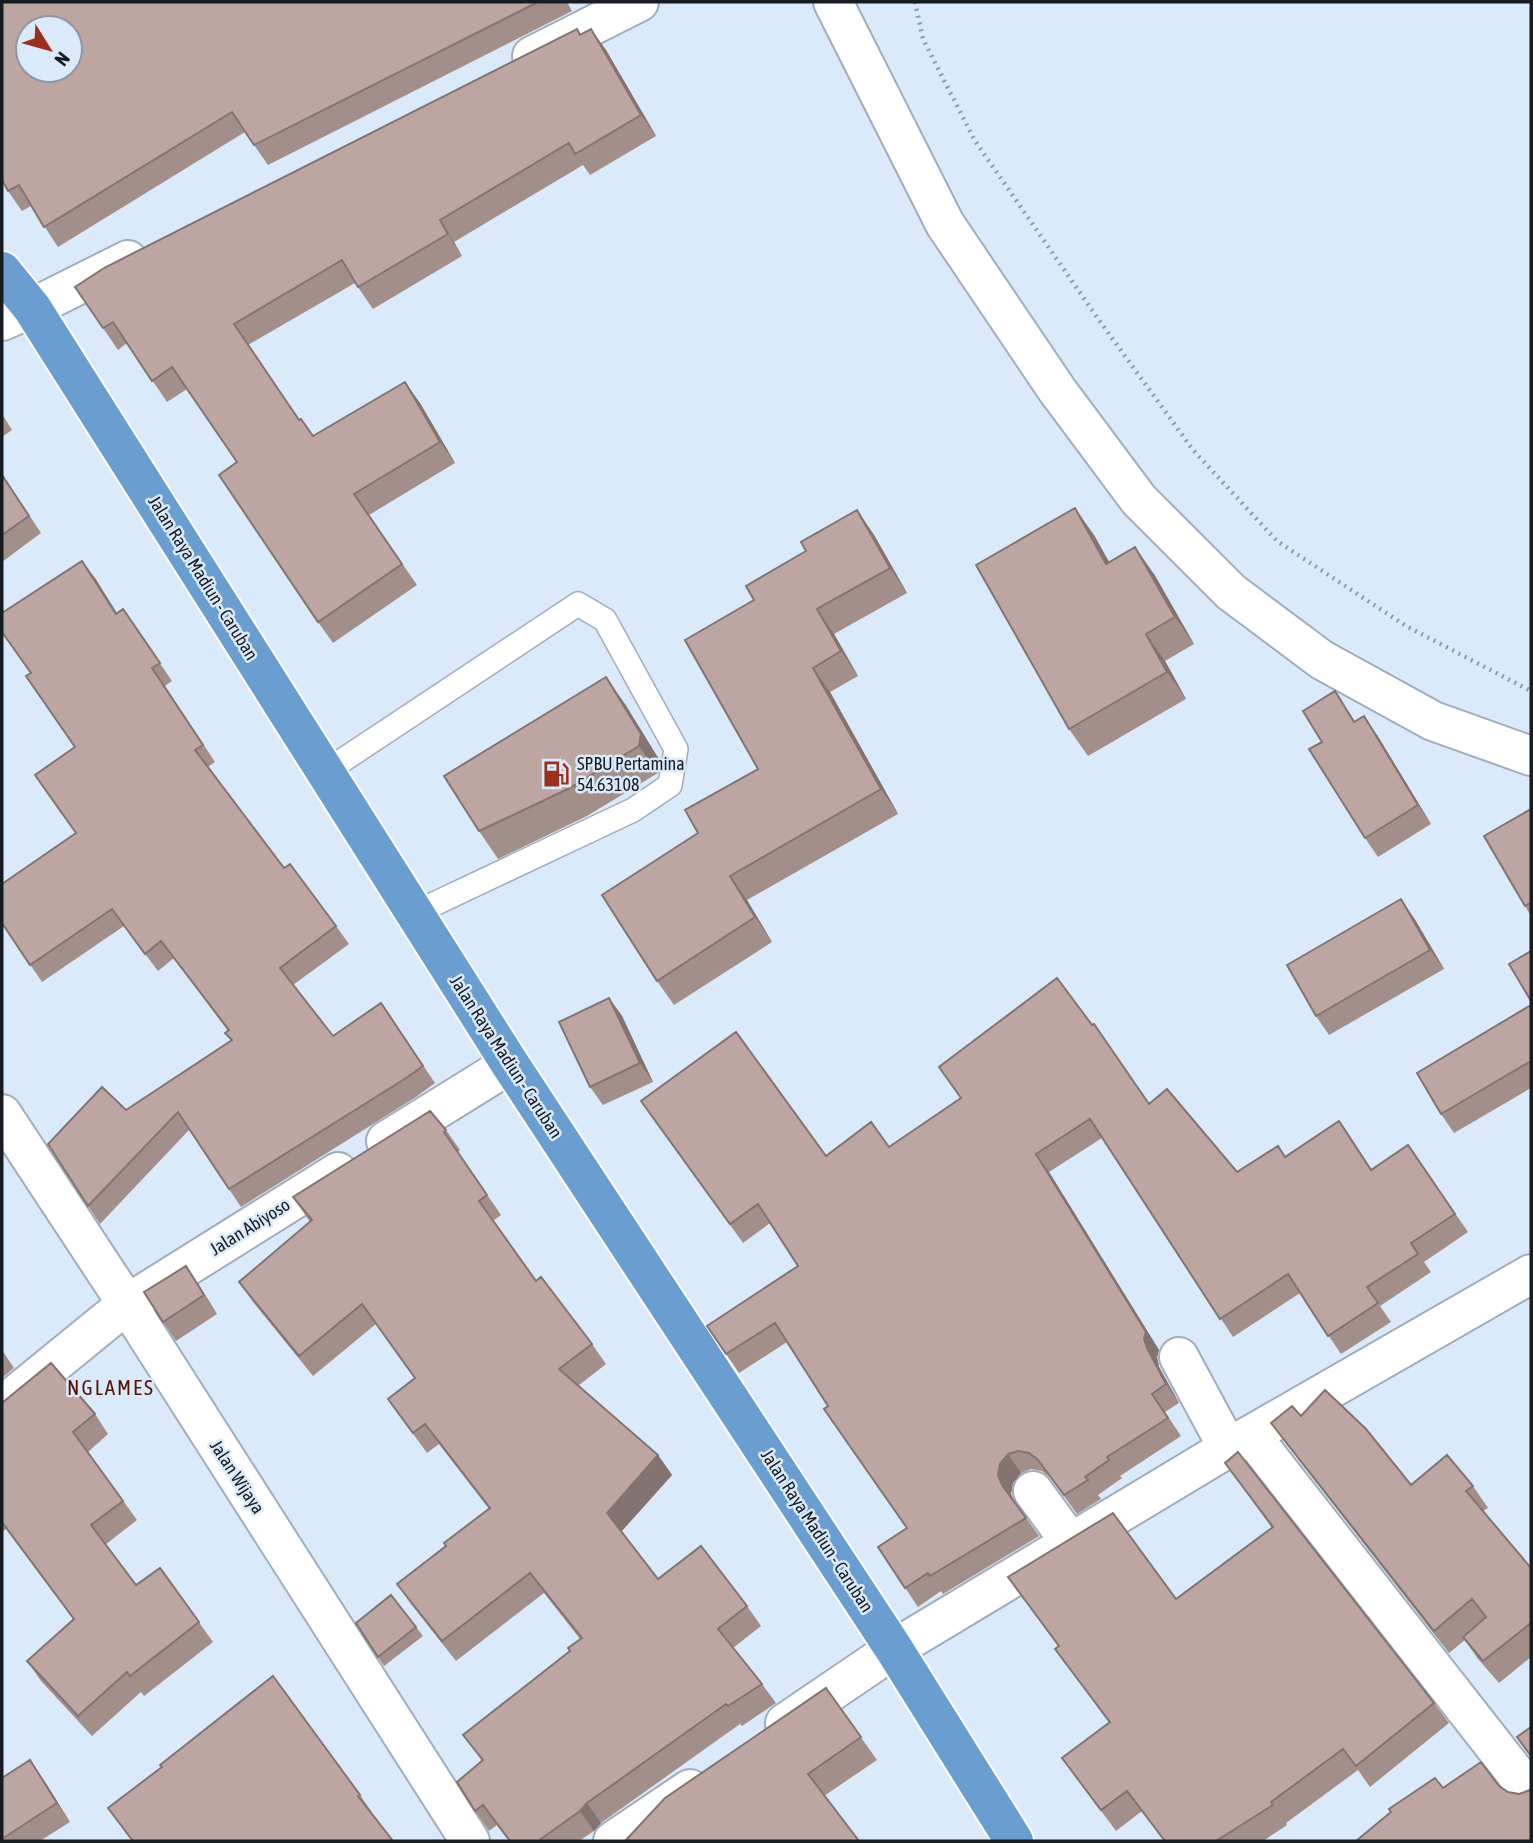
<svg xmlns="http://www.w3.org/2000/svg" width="1533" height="1843" font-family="'Asap Condensed',sans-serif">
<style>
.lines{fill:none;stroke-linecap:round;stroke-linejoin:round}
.lane-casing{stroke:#9fadbd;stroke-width:26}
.street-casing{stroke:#9fadbd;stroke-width:42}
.highway-casing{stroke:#fff;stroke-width:42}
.path{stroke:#919ca9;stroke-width:4.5;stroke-dasharray:2 5;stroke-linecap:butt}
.lane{stroke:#fff;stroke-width:23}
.street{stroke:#fff;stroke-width:38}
.highway{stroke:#6b9ed0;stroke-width:38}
.wall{fill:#a38f8a}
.shaded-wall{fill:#847471}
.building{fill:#bda6a1;stroke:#847471;stroke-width:2;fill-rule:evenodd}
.labels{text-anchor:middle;stroke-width:5;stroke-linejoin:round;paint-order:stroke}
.street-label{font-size:18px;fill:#171c22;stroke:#dbeafb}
.poi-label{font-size:18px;fill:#171c22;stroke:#dbeafb;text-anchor:start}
.quarter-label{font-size:21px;letter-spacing:2px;fill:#571408;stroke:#dbeafb}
</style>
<rect width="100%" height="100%" fill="#dbeafb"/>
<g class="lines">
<g class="lane-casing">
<path id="lane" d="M325,772l253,-168 27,16 71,129 -6,36 -37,25 -218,103"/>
</g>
<g class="street-casing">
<path id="street" d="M833,2l112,222 112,166 82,110 92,92 91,68 111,61 98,35
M532,56l107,-54
M2,321l30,-13 96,-48
M2,1114l125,190 343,537
M386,1141l124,-77
M1179,1357l49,91
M2,1406l125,-102 211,-132
M1251,1435l280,358
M1033,1491l38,52
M785,1723l109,-74 334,-201 303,-174
M613,1841l77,-52"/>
</g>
<g class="highway-casing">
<path id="highway" d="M2,271l30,37 478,756 384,585 120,192"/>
</g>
<path class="path" d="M915,2l8,37 52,102 124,179 94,130 84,91 129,85 125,65"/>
<use href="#lane" class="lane"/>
<use href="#street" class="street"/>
<use href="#highway" class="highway"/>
</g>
<path class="wall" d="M2,2h565l5,9 -304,154 -23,-33 -187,115 -27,-41 -9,5 -14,-20z
M577,29l4,5 25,16 50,86 -66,39 -7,-10 -129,77 8,14 -89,53 -18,-26 -107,62 51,75 14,16 107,-33 35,60 -86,52 48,70 -84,58 -15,-21 -81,-160 -50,-73 -20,13 -40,-59 -9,7 -43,-63z
M2,414l10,16 -10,7z
M2,474l39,59 -39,29z
M857,510l17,25 33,58 -73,41 24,42 -28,16 68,122 -151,86 25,42 -98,63 -17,-24 41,-148 60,-64 -4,-169 52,-49z
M1094,535l15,27 45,12 40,70 -29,17 21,38 -98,57 -19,-27z
M95,578l22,35 6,-4 49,72 -7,5 50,76 -7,5 76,101 52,58 13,18 -56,41 40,51 48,-33 54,80 -19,14 -175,110 -52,-77 -89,94 -12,-18 38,-96 105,-69 -6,-8 3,-2 -54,-73 -16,13 -34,-45 -82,56 -40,-59 74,-89 -1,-87 -45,-74z
M625,704l35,57 -2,12 -71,43 -89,43 -19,-28z
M1348,710l7,12 22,13 54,89 -53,33 -13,-19 -43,-96z
M1531,809v107l-6,-10z
M1414,918l30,51 -115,66 -13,-19z
M609,998l13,18 31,66 -50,23 -13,-18z
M1531,1005v83l-77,45 -13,-19z
M641,1101l185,55 63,-9 260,-43 88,68 48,-15 54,-36 33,49 36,-25 60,87 -44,30 7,10 -51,34 11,16 -50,32 -41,-61 -67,44 -131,-199 -53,34 110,178 -2,7 2,10 20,36 -14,9 16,24 -61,40 2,2 -24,17 3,4 -24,15 -26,-36 -9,-7 -11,-2 -10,4 -8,10 -2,11 4,8 24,34 -96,58 -2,-3 -23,16 -40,-60 29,-19 -120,-186 -48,31 -13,-19 72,-88 -28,-43 -27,20z
M446,1130l14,20 -2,2 43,63 -8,6 43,60 56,63 14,20 -28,22 80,69 14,20 -51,57 37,47 89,27 14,20 -28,22 29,36 14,19 -34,23 -2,-2 -139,99 -7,8 -15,10h-70l-12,-16 -8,6 -14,-20 7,-50 -19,-26 107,-84 10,-12 -36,-46 -88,68 -45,-57 -14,-20 49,-37 43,-38 -50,-65 -12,9 -39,-54 27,-20 -39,-55 -63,52 -60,-74 -14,-20 71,-60 -17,-25z
M186,1266l31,48 -41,27 -13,-19z
M2,1350l12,18 -12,10z
M2,1403l93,11 13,20 -20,18 49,68 -32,25 31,40 24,-17 53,74 -69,54 -3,-4 -49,44 -51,-55 -14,-20 46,-42 -67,-90 -4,3z
M1301,1416l110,69 62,1 15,22 -5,3 48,57v89l-32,26 -21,-24 -13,-19 -16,13 -162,-208 -16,-22z
M1225,1463l209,240 15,20 -79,64 -12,-17 -72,53 1,2 -24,16h-99l-22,-30 -26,20 -54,-73 47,-35 -54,-74 3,-3 -50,-69 168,22 96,-71z
M416,1627l7,9 -39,30 -6,-9z
M826,1688l51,72 -53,36 -199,45z
M2,1778l41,1 27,43 -30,19h-38z
M360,1795l13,19h-1l21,27h-261l-24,-33z"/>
<path class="shaded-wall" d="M591,29l15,21 50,86 -15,-21z
M440,220l14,22 8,14 -14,-22z
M405,382l15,21 35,60 -15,-21z
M1075,508l19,27 31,56 -19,-27z
M857,510l17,25 33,58 -17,-25z
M1135,547l19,27 40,70 -19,-27z
M82,561l13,17 33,54 -12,-18z
M817,609l17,25 24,42 -17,-25z
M1146,634l19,27 21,38 -19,-27z
M813,668l17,24 68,122 -17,-25z
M606,677l19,27 35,57 -2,12 -19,-27z
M1364,716l13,19 54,89 -13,-19z
M730,876l17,24 25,42 -17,-25z
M1401,899l13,19 30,51 -14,-19z
M609,998l13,18 31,66 -13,-19z
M1036,1154l13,18 110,178 -2,7 2,10 20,36 -13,-19z
M186,1266l13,19 18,29 -13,-19z
M1008,1454l13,19 -8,10 -2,11 4,10 -13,-19 -4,-10 2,-11z
M658,1455l14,20 -52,58 -13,-20z
M30,1760l13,19 27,43 -13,-19z
M587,1803l14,20 -7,8 -14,-20z"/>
<path class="building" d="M2,2h536l-284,143 -22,-33 -188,115 -25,-42 -11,6 -6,-11zM28,28h42v42h-42z
M577,29l3,6 11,-6 50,86 -66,39 -6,-11 -129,77 8,14 -90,53 -16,-27 -108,64 65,96 2,-1 12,17 92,-54 35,60 -86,52 48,70 -84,58 -99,-147 18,-13 -65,-95 -20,14 -39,-59 -10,6 -28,-41 29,-19z
M2,475l27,41 -27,19z
M1075,508l31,56 29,-17 40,70 -29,17 21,38 -98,57 -93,-164z
M857,510l33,58 -73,41 24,42 -28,17 68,121 -151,87 25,41 -98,64 -55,-86 96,-62 -13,-23 73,-41 -73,-129 69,-40 -8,-14 60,-35 -5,-9z
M82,561l34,53 7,-5 37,54 -8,5 51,77 -8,5 89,118 6,-4 46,62 -56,42 53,68 48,-33 42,63 -20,14 -174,109 -51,-77 -90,94 -40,-62 54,-57 24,23 106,-70 -7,-7 4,-3 -68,-89 -16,13 -33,-45 -82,56 -28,-42v-39l74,-51 -41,-58 40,-28 -49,-71 5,-3 -29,-41v-19z
M606,677l35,57 -2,12 -71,43 -89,42 -35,-55z
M1335,691l19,31 10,-6 54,89 -53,33 -56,-89 13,-7 -19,-31z
M1531,809v94l-6,3 -41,-70z
M1401,899l29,51 -114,66 -29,-51z
M1531,951v50l-22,-37z
M1057,978l35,47 2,-1 55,80 18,-15 70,83 41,-26 7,11 54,-36 32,49 37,-25 47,69 -44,29 7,11 -51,33 11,16 -50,33 -40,-62 -68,45 -130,-200 -54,35 110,178 -2,7 3,9 19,36 -14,10 16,24 -61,39 2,3 -24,17 3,3 -24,15 -26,-35 -9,-7 -11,-2 -10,3 -8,10 -2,11 4,10 24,33 -96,58 -2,-3 -23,15 -27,-41 29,-19 -83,-119 4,-3 -53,-83 -49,31 -19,-28 91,-60 -40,-62 -28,20 -89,-123 95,-69 90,124 45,-34 18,25 72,-49 -22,-31z
M609,998l31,65 -50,24 -31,-65z
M1531,1005v56l-90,53 -24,-41z
M430,1111l16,19 -2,2 43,63 -8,6 57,80 5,-4 51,67 -33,25 99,86 -51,58 51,66 43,-33 46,60 -29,23 44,55 -34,22 -2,-2 -139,99 -7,8 -42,30h-28l-27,-36 -8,6 -18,-29 26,-22 -20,-25 107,-84 -2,-3 14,-10 -52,-65 -88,68 -45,-57 49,-38 -2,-3 46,-35 -65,-84 -12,9 -25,-34 27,-21 -53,-74 -63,52 -60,-74 73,-62 -19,-23z
M186,1266l18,29 -41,27 -19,-30z
M51,1363l44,51 -22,18 50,69 -32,24 45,60 24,-17 39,54 -69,54 -3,-4 -49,44 -51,-55 47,-42 -72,-97v-119z
M1325,1390l41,39 45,56 36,-30 26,31 -7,5 65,77v55l-48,38 -20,-24 23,-20 -14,-18 -38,32 -163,-208 21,-17 9,10z
M1238,1452l196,251 -78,63 -13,-17 -72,53 2,3 -57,36h-51l-38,-50 -26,19 -39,-52 48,-36 -55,-73 4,-3 -51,-69 105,-64 63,86 97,-72 -48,-64z
M391,1595l25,32 -38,30 -22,-34z
M273,1676l87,119 -2,1 35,45h-260l-25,-33 54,-41 -2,-2z
M826,1688l35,49 -53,37 51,67h-234l40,-43z
M1531,1727v29l-14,-19z
M30,1760l27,43 -55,36v-61z
M1481,1762l18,24 9,6 11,2 11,-4 1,-2v53h-175l35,-29 -2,-3 46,-31 8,10z"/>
<defs>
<g id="fuel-bare" transform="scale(2.1)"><path d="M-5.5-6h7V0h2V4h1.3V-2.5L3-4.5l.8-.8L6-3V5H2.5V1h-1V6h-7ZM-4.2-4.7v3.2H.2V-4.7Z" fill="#9a301d" stroke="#dbeafb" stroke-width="2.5" paint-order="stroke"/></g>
</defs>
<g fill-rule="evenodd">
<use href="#fuel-bare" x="556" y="774"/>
</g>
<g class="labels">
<g class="street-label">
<text transform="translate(203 578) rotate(58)" y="6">Jalan Raya Madiun - Caruban</text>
<text transform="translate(506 1057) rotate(57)" y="6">Jalan Raya Madiun - Caruban</text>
<text transform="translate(250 1227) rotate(-32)" y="6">Jalan Abiyoso</text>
<text transform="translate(237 1477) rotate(57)" y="6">Jalan Wijaya</text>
<text transform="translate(817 1531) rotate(57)" y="6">Jalan Raya Madiun - Caruban</text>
</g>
<g class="poi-label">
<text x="577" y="770">SPBU Pertamina<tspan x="577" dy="21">54.63108</tspan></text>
</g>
<g class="quarter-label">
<text x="111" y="1395">NGLAMES</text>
</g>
</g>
<rect width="1533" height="1843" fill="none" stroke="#171c22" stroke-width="7"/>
<g transform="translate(49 49) rotate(127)"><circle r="33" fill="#dbeafb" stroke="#8d98a4" stroke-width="2"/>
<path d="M0-5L12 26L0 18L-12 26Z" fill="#9a301d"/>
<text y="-10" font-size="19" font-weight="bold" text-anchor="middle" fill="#171c22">N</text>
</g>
</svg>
